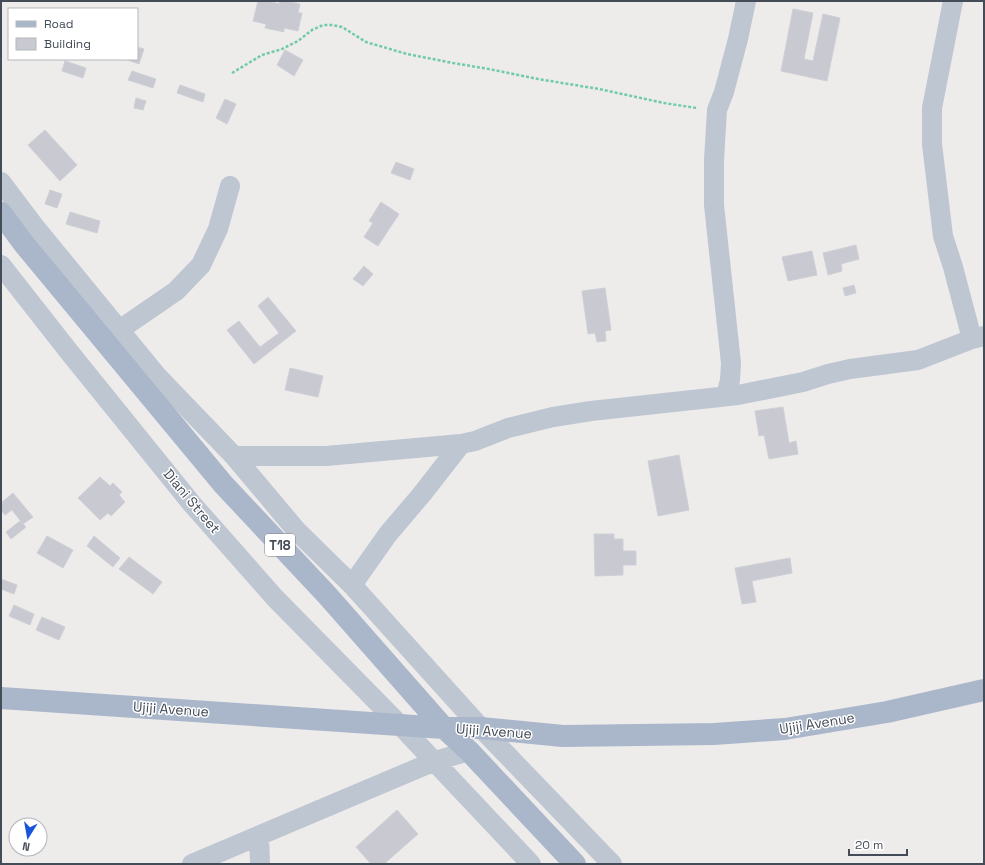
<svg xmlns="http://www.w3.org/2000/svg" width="985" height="865" font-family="'Space Grotesk',sans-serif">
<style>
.building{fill:#c8c9d1;stroke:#cfd0d7}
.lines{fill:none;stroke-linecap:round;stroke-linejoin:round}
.path{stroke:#70cbaa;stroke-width:2.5;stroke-dasharray:3 2;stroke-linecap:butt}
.minor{stroke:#bec6d1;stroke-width:20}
.major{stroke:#aab7cb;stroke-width:22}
.labels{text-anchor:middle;stroke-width:3;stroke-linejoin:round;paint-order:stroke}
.shield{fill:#fff;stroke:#7c828a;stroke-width:1}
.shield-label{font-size:13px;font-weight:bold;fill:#444c58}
.street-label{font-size:14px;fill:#444c58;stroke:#fff}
</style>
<rect width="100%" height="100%" fill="#eeebeb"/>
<path class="building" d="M258,1h14v1l7,2 1,-3h6l14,3 -2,9h4l-4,18 -14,-3v4l-19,-4 1,-4 -13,-3z
M793,9l20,4 -9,46 9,2 10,-47 17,4 -13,63 -46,-10z
M137,47l7,2 -5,15 -14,-5h12z
M285,50l18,10 -9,16 -17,-11z
M65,61l21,7 -3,10 -21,-7z
M132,71l24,8 -3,9 -25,-8z
M180,85l25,9 -2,8 -26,-9z
M136,98l10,3 -3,9 -9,-2z
M225,99l11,5 -9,20 -11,-6z
M45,130l32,35 -17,16 -32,-36z
M396,162l18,7 -4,11 -19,-7z
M50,190l12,4 -5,14 -12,-4z
M381,202l18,12 -21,32 -14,-9 9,-14 -4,-2z
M70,212l30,9 -3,12 -31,-9z
M856,245l3,14 -18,5 1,7 -14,4 -5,-22z
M812,251l5,24 -29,6 -6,-24z
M364,266l9,8 -10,12 -10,-7z
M854,285l2,8 -11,3 -2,-8z
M605,288l6,42 -6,1 1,10 -9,1 -2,-9 -7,1 -6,-43z
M268,297l28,34 -42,33 -27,-34 12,-9 21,26 19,-14 -21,-27z
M290,368l33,8 -5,21 -33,-7z
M783,407l6,36 7,-2 2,13 -29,5 -5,-24 -5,1 -4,-25z
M679,455l10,55 -31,6 -10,-55z
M100,477l10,9 3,-3 9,9 -3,3 6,7 -14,14 -3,-3 -8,7 -22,-22z
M13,493l20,24 -10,7 -11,-14 -7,5 -4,-5v-7z
M20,521l6,6 -15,12 -5,-7z
M594,534h20v5h9v12h13v14h-13v10l-28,1z
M47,536l26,14 -10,18 -26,-15z
M94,536l26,22 -7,9 -26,-21z
M129,557l33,25 -9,12 -34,-25z
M790,558l2,15 -40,8 4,21 -14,2 -7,-36z
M1,579l16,6 -3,9 -13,-5z
M14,605l20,9 -4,11 -21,-9z
M42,617l23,10 -6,13 -23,-10z
M397,810l21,24 -34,30h-13l-15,-17z"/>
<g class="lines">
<path class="path" d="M232,73l30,-18 20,-6 16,-8 14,-11 11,-5h9l10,2 24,15 41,12 46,9 36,6 49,10 61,10 65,14 33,5"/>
<path class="minor" d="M953,1l-21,107v36l11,92 10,31 19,72
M1,182l34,45 123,150 76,79 63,75 55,54 129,143 131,136
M1,265l69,88 122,151 83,94 124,126 132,140
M109,337l67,-46 25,-26 17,-36 12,-43
M726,396l4,-16 1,-17 -17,-158v-45l3,-50 7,-18 14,-53 8,-38
M234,456h92l135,-12 14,-3 33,-13 45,-11 38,-6 147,-16 65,-13 25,-8 22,-5 68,-9 54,-21 12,-3
M352,585l36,-51 34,-40 39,-50
M259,836l1,28
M192,864l243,-103 34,-10"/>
<path class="major" d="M1,213l23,31 199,240 104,111 117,133 25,23 106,113
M1,698l443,30h37l82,8 151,-2 71,-5 102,-17 97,-22"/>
</g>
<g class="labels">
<rect class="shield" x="265" y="534" width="30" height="22" rx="3"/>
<g class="shield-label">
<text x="280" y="550">T18</text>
</g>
<g class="street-label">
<text transform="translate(192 501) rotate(50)" y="5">Diani Street</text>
<text transform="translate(171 709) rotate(4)" y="5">Ujiji Avenue</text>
<text transform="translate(817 723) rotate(-9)" y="5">Ujiji Avenue</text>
<text transform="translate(494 731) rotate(4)" y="5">Ujiji Avenue</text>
</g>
</g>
<rect width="985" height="865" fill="none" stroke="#444c58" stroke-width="4"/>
<rect x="8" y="8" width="130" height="52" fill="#ffffff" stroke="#b4b7bc"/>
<rect x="16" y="21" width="20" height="6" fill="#aab7cb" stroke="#b4b7bc"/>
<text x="44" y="28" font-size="12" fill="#444c58">Road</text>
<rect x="16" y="38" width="20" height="12" fill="#c8c9d1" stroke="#b4b7bc"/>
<text x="44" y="48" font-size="12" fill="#444c58">Building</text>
<g transform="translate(28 837) rotate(191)"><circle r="19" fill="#ffffff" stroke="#b4b7bc"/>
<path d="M0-3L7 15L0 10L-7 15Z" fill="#1855db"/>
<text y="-6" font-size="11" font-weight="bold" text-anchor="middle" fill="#444c58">N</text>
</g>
<path d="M849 849v6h58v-6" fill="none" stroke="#444c58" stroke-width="2"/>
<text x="855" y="849" font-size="12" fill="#444c58" stroke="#ffffff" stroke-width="3" paint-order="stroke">20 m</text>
</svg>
